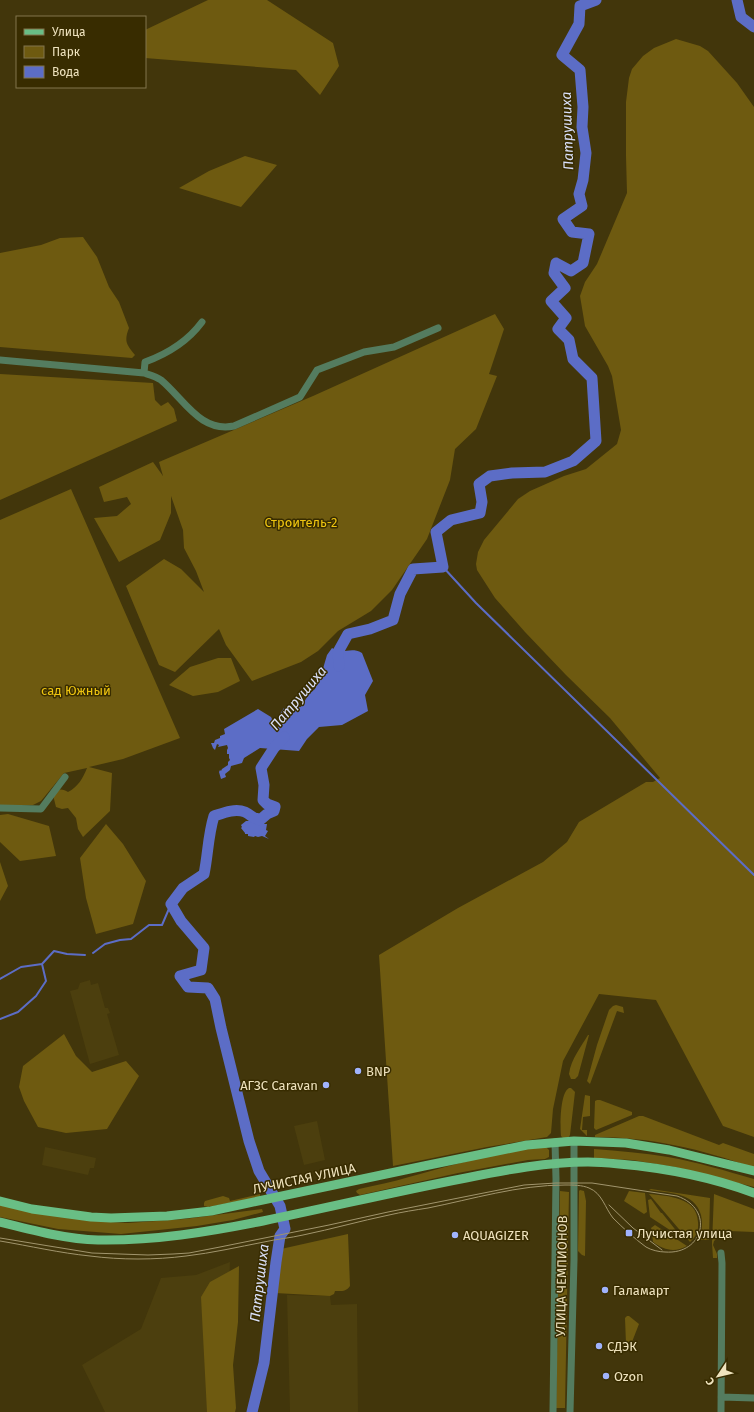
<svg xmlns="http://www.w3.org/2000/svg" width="754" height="1412" font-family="'Fira Sans',sans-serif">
<rect width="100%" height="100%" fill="#42360b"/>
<path fill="#4c3f0e" d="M90,980L91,985L98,983L105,1008H108L110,1013L107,1014L119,1055L90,1064L70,991L78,989L80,983Z
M317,1121L325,1160L304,1165L294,1126Z
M45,1147L96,1158L94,1168H90L88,1175L42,1165Z
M230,1262L223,1412H105L82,1365L141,1329L161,1278L196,1275Z
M287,1295L330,1296L331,1305L357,1304L358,1412H290Z"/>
<path fill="#6e5a10" d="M208,0H267L333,43L339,66L320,95L296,70L145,58V30Z
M676,39L700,46L708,51L737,83L754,107V1137L723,1126L656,1000L599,994L563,1061L553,1109L551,1133L547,1137L487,1147L393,1166L379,955L458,908L543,862L567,842L579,822L646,782H653L660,778L610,718L566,675L525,632L495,598L477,570L476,564L478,552L484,540L518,499L530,491L564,476L586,469L617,444L621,430L612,376L608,366L585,326L580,296L585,282L597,264L627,193L626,156V102L629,78L632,69L643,56L654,48Z
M245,156L277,165L241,207L179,188L209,171Z
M83,237L97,257L109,287L119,302L129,328C124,341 126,344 135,355L132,358L0,347V253L41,245L60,238Z
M495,314L504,329L489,374L497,376L476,429L455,449L450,480L427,539L392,590L371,611L338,631L318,651L301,662L252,681L226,645L219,629L175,672L159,665L126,586L164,559L181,569L204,592L196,571L184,548L183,530L171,496V513L160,540L119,562L94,518L117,516L131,504L127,497L104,502L99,487L153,462L163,476L159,462L313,396Z
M0,374L153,383L155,400L161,406L168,402L174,409L177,421L0,500Z
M71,489L180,738L123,759L89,767L112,773L110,811L83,837L78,829L76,818L68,808L62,809L56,807L53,795C58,789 60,788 68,792C78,787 83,778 87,768L64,773L41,801L33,805H0V520Z
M218,658H231L240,681L218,692L193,696L169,685L190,667Z
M8,814L49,826L56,856L20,861L0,842V815Z
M106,824L123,844L146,881L133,924L96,934L86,898L80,858Z
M0,862L8,886L0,901Z
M616,1005L623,1007L624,1013L617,1011L590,1084L587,1081L588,1078L597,1045L609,1010L613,1006Z
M64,1034L76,1056L92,1072L126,1061L139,1076L107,1129L66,1133L38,1127L24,1101L19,1087L23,1066Z
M589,1035L578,1076L575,1079H571L569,1074C571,1059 581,1047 588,1035Z
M569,1088H571L575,1092L570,1135L568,1138H563L561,1136C560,1125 560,1093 569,1088Z
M585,1095L590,1096V1116L583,1117L582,1130H587V1136L580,1129Z
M597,1100H600L632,1112V1115L596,1130L594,1128L595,1101Z
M639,1116H643L719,1145L723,1143L754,1154V1168C702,1149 650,1137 595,1137V1135Z
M546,1147L549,1150V1157L545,1159L528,1160L458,1173L360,1195L357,1193L356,1191L359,1189C375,1185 393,1182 409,1177C452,1165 502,1150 546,1147Z
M594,1149C619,1151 643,1153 668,1157C697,1162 726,1171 754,1179V1187L675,1167L632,1160L594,1158Z
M651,1189L710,1198L709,1240H698C702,1232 703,1224 701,1215C695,1192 668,1193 649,1190Z
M580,1190L584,1191L586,1201L585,1256L582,1255L578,1251L579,1191Z
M560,1191L569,1192L565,1408H556Z
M629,1191L645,1193L647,1212L644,1214L624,1201Z
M260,1194V1197L208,1207L204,1206V1203L205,1201L223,1196L229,1198L230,1201Z
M649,1194C668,1196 697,1197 698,1222C699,1230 696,1237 690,1242Z
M714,1194L754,1209V1232L729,1231L726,1236H720L714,1241L713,1245L717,1254V1258H713L712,1243Z
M651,1199L661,1213H662L682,1238L650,1217L648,1200Z
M0,1204L110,1222L128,1223L185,1219L262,1209L263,1212L233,1220L197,1226L121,1234L58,1229L0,1217Z
M655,1225L687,1246C674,1253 664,1250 653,1242L652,1234H653L651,1228Z
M348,1234L350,1286C346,1292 341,1291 335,1291L334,1294L330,1296L275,1293L281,1249Z
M239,1266L238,1322L233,1365L236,1408L235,1412H207L201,1297L210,1282Z
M627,1316H629L639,1324L630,1347L626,1344L625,1318Z"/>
<path fill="#5c6dc6" d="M332,648C344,656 349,646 362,653L373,681L365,695L368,711L342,725L319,727L307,739L299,751L260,748L244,758L242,763L231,766L230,770L225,774L226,777L221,779L219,772L220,770L221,771L222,769L228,765V762L230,760L229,758V754H227V750L228,748L227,745L218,747L219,745L217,744L215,750L213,748L211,743H214L215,740L220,738V736L225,734L224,729L258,709L271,717L277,729L280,724V714L284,708L301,707L309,694L315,689L322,672L327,655Z
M252,813H258L265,817L267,814L268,816L264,820V824H267L266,830L268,831L265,836L269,839L262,836L258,837L255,836L254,837L248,836V834H245V833L241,828L242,827L241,825L246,821H251L252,818H255L256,816L251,814Z"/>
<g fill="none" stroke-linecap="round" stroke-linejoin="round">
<path stroke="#5c6dc6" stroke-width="2" d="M443,567L476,603L754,875
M93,953L105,944L120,940L131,939L149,925H162L171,904
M0,979L21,967L42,964
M0,1019L18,1012L36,996L46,981L42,964L54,951L67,954L85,955"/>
<path stroke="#5c6dc6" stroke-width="11" d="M737,0L741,17L754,27
M339,666L338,652L348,634L370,629L393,620L400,594L413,569L443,567L436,532L451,520L480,513L482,502L479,484L490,476L512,473L545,472L573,461L596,441L592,378L573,359L569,340L558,329L566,318L551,301L565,288L554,273L556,263L571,271L583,263L589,234L572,232L563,219L582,206L579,194L583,180L586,153L582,127L583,107L580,70L562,55L579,24L580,6L596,0
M252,1412L264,1363L276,1262L280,1236L285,1229L280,1206L259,1171L249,1141L221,1028L215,999L208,988L188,987L180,976L201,970L204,948L181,921L171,904L183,888L204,874C208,855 208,835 214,816C223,813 235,808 245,812C252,815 251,818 260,820L267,814L274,811L275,807L267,804L263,800L264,785L261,768L274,748L284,737"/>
<path stroke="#547c5f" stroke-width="7" d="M0,360L144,373C150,375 157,377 161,380C184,399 200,433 234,426L300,397L317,370L364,352L394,347L438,328
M144,373L145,362C167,354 188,341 202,322
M0,808L41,809L65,777
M721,1397L754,1398
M553,1412L556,1179L555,1142
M570,1412L574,1260V1141
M721,1412L722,1263L721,1253"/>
<path stroke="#69be85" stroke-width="9" d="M0,1201L32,1209L91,1217L111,1218L167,1216L211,1211L424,1166L527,1145L574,1141L626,1143L669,1150L754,1171
M0,1222C32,1230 65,1239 98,1240C154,1241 208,1232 263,1221C331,1207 398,1191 466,1178C506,1170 547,1162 588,1162C598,1162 609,1163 619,1164C665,1168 711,1177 754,1193"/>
<path stroke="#a1956d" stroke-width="1" d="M609,1205L633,1228L662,1250
M0,1238L92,1253L148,1255L173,1254L189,1253L220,1247L329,1225L388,1212L524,1185L556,1183H592L677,1196C715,1209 704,1255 665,1252C659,1252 651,1250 646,1247C635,1239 623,1228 613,1218C605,1208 602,1193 589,1188C582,1185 573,1185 565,1185C518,1185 473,1199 428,1208C415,1210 402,1212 389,1215C360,1221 332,1229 303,1235C290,1238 277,1239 264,1242C238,1247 212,1253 186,1256C155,1260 121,1260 90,1256C60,1253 30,1246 0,1241"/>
</g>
<g fill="#a0b3fd" stroke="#382c00" stroke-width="1.5">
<circle cx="358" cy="1071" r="4"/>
<circle cx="326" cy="1085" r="4"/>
<rect x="625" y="1229" width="8" height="8" rx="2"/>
<circle cx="455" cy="1235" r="4"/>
<circle cx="605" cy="1290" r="4"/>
<circle cx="599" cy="1346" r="4"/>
<circle cx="606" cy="1376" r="4"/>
</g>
<g text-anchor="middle" stroke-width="3" stroke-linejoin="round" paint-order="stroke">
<g font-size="13" fill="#efc510" stroke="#382c00">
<text x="301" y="527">Строитель-2</text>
<text x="76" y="695">сад Южный</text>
</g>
<g font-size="13" fill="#efe3be" stroke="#382c00" text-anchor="start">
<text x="366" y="1076">BNP</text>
<text x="318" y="1090" text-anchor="end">АГЗС Caravan</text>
<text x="637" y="1238">Лучистая улица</text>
<text x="463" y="1240">AQUAGIZER</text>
<text x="613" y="1295">Галамарт</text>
<text x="607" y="1351">СДЭК</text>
<text x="614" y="1381">Ozon</text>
</g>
<g font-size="13" fill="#efe3be" stroke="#382c00">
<text transform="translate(304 1178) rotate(-12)" y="5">ЛУЧИСТАЯ УЛИЦА</text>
<text transform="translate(561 1276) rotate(-89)" y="5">УЛИЦА ЧЕМПИОНОВ</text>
</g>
<g font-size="14" font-style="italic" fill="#dbe1fa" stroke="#382c00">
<text transform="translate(567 131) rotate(-92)" y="5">Патрушиха</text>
<text transform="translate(298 698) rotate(-50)" y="5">Патрушиха</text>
<text transform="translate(259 1283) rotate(-83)" y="5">Патрушиха</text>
</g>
</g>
<rect x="16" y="16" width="130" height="72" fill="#382c00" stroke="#81754c"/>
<rect x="24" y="29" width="20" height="6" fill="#69be85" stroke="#81754c"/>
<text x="52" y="36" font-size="12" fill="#efe3be">Улица</text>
<rect x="24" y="46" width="20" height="12" fill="#6e5a10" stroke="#81754c"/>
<text x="52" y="56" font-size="12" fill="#efe3be">Парк</text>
<rect x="24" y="66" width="20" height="12" fill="#5c6dc6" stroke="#81754c"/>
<text x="52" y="76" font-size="12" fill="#efe3be">Вода</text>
<g transform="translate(718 1376) rotate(235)" stroke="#382c00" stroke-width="3" paint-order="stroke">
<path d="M0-3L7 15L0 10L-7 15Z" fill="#efe3be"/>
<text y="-6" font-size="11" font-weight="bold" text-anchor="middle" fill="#efe3be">С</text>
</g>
</svg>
